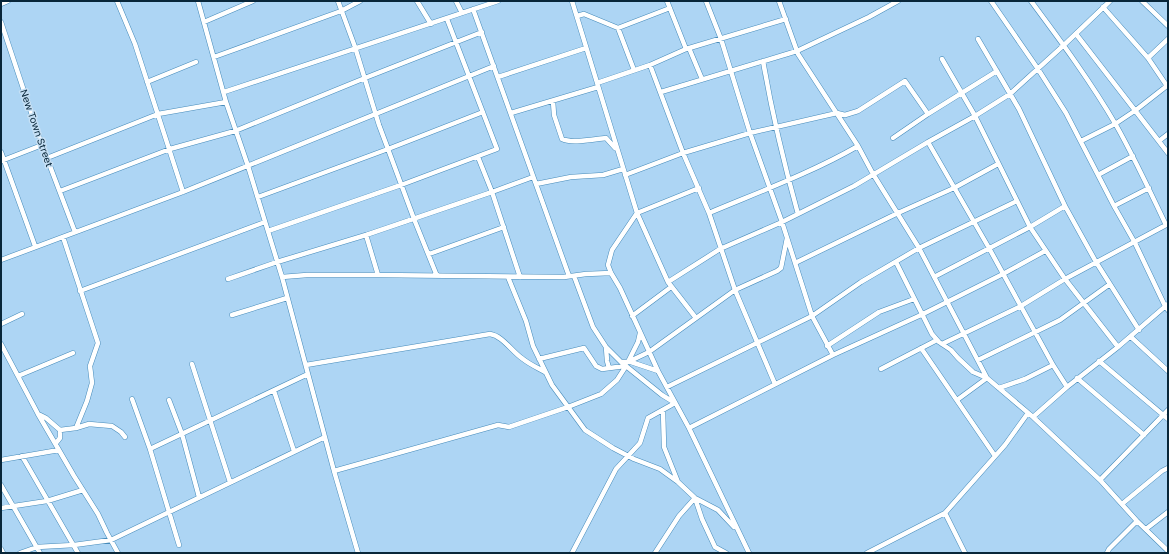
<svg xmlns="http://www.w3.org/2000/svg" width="1169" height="554" font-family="'Golos Text',sans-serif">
<rect width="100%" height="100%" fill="#add5f4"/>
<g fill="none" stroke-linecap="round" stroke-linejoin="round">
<g stroke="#468bba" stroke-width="5.5">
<path id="street" d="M117,1L135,44L183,192
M198,1L226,102L248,166L282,277L334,471L358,553
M338,1L355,47L379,125L388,149L483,112
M417,1L431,24
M456,1L462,13
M572,1L637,213L668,282L696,318
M667,1L686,49
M706,1L721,39L750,133L782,222L812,316L833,355
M779,1L798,54L858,146L873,174L919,248L987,378L1033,417L1100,480L1137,521L1168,551
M991,1L1038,69L1066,113L1114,206L1135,243L1165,306L1168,310
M1142,1L1168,26
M1,4L8,1
M1103,7L1148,58L1167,86
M473,9L569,276
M577,16L584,14L618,28L670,8
M1,22L42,145L75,232
M204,22L253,1
M618,28L634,70
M1076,34L1168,153
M978,39L1019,109L1065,206L1096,262L1139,330
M689,48L702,79
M214,57L341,11L360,1
M1148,58L1168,39
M942,59L975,116L1030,227L1065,279L1118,347
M763,61C772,113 784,164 798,214
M650,65L683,153L709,213L735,290L775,384
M498,77L586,48
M147,82L196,62
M597,83L650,65L686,49L786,19
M224,92L498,1
M661,92L797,51L869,17L898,1
M553,101L554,115L562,139C572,144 594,139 606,138L615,148
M511,113L598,87
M893,138L928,114
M1081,141L1115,124L1136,110L1168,85
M1159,141L1168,134
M928,142L989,248L1053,365L1067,387
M1,152L35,246
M47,158L158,114L226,102
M1,161L42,145
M625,175L683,153L750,133L837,113L845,115L858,111L905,81L928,114L997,71
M1098,175L1133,156
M536,184L571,177L603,175L623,169
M699,188L637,213L612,250L608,265L611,273L620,288L658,371L689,428L749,553
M60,191L170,149L235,131L365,78L482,32
M258,197L388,149L414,219L437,276
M1114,206L1149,188
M709,213C759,192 811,173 858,146
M268,231L401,185L497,149L447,19
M366,235L378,275
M63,237L98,343L90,366L92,383L87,401L76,428
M429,254L504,227
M1,260L183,192L494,66
M896,262L932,334L939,342L951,350L958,358L973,372L987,378L957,400
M795,263L898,213L954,188L998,164
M574,276L593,327L606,347L621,362H631L658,371
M282,277L307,275H378L564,277L586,274L611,273
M508,277L526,321L533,346L552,385L585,430L613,448L634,459L660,469L678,482L695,498L718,510L734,527
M520,277L492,192L533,177
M934,277L1030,227L1065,206
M228,279L277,262L366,235L492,192L478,157
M668,282L720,249L782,222L854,186L928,142L975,116L1010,94L1064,45L1110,1
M80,291L265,222
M232,315L287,298
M632,316L671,287
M1,324L22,314
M1131,337L1168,371
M1,344L38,414L74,476L98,514L107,533L118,553
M942,344L1021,306L1065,279L1166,225C1150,191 1134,157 1116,125C1091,82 1060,40 1031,1
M827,346L879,312L914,299
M606,347L607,361L609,368
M921,348L995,456
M539,359L584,348L596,366L602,369L625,366
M978,360L1060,320L1110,284
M1099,361L1168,419
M628,362L649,352L735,290L777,271L781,268L787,238
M628,362L638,342L640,333
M192,364L230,482
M306,365L490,334C503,336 512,352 523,359C529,364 538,368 545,372
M881,369L937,340
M18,376L73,353
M1077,378L1144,435
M667,387L812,316L861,282L919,248L1017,201
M999,388L1025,379L1053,365
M274,391L294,451
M132,399L150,449L179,545
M169,400L182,434L199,497
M663,410L664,447L678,482
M38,414L46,418L60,430
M1033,417L1067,387L1118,347L1168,304
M689,428L833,355L921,315L1003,274L1045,251
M56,443L60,438V430L76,428L89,424L112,426L121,432L125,437
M150,449L308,374
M22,456L78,553
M1,460L59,450
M334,471L498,425L509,427L568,407L601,394L617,380L626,366
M1100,480L1168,410
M1,485L40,553
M695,498L702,519L715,547L726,553
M1122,504L1162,471L1168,468
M1,508L47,501L83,490
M945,513L965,553
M1146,529L1168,512
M1,549L3,553
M20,553L37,547L74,545L111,540L325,437
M572,553L616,469L640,443L648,418L675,403L662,395L621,362
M655,553L679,516L695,498
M867,553L945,513L1005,445L1028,413
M1107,553L1109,549L1137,521"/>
</g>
<use href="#street" stroke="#fff" stroke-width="4.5"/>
</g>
<g text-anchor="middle" stroke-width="3" stroke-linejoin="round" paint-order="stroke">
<g font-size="10" fill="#082639" stroke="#c6e0f5">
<text transform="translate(37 128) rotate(71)" y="4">New Town Street</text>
</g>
</g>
<rect width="1169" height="554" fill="none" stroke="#082639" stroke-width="4"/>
</svg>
